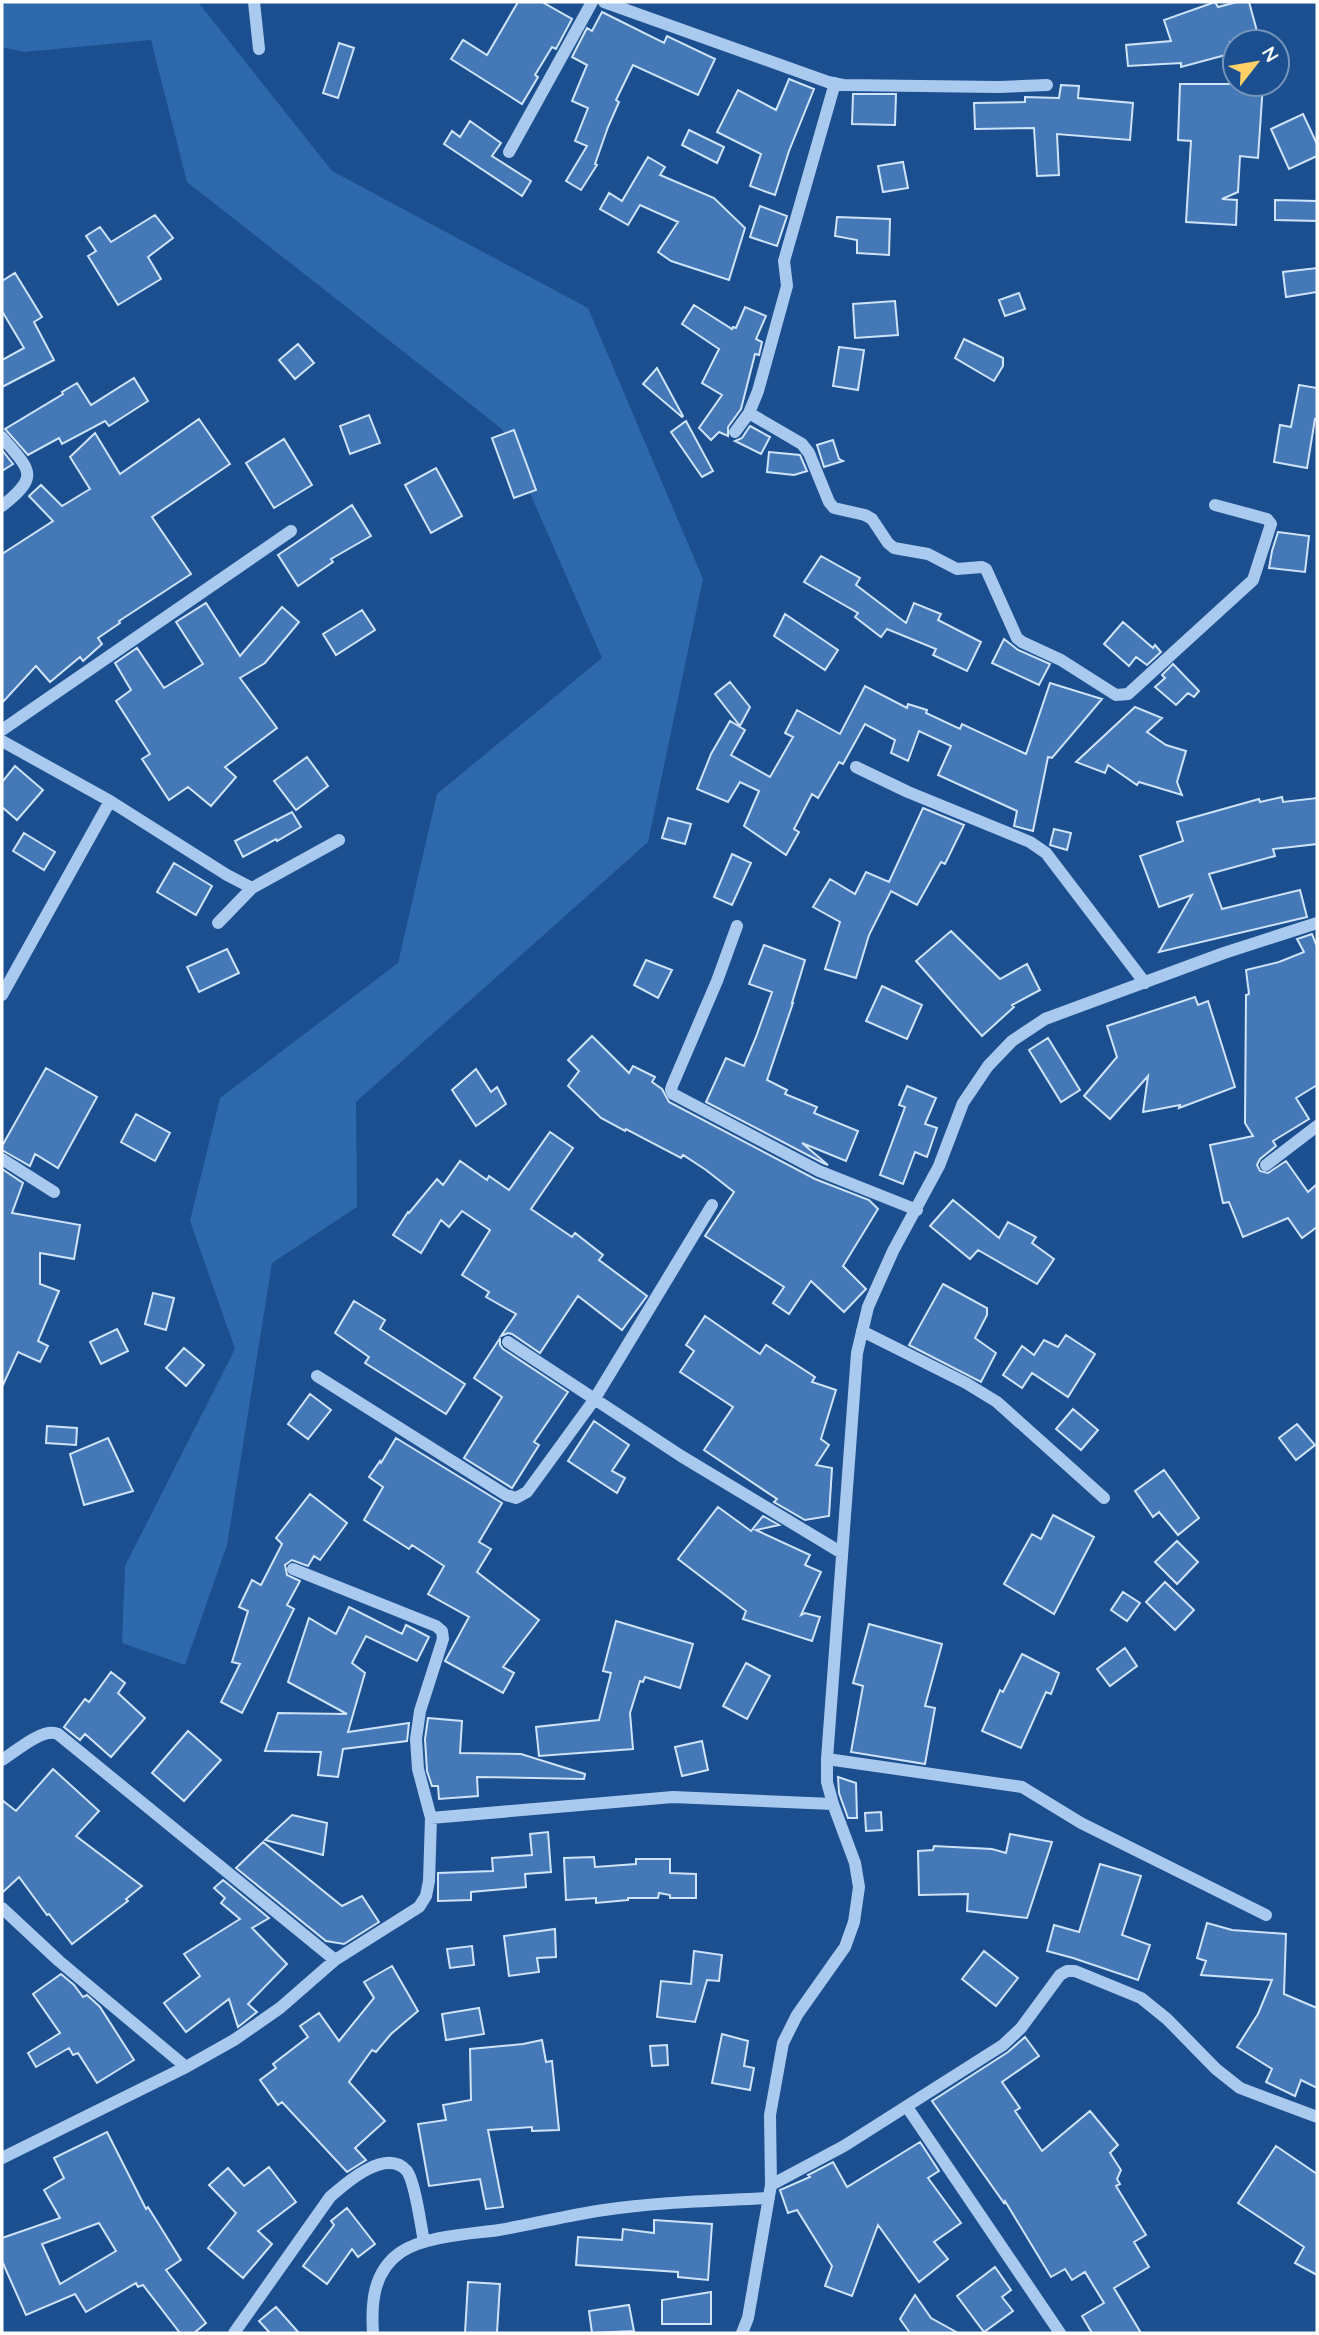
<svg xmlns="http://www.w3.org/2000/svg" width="1319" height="2335" font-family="Quicksand,sans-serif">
<rect width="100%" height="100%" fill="#1b4f8f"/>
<path fill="#2e69ad" d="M2,2H198L332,171L588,308L703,579L648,842L356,1102L357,1207L272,1263L227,1545L185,1665L122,1643L125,1566L235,1349L190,1221L220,1098L398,963L437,794L602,658L502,429L187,182L151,40L24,52L2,47Z"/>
<path fill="#4478b7" stroke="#cfe3fa" stroke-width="2" fill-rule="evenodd" d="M518,2H542L572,19L556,49L552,47L535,75L538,77L522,104L451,59L463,40L487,55Z
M1215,2L1218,7L1237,2H1249L1260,42H1230L1233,53L1181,67V63L1128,66L1126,45L1171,41L1164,20Z
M602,12L664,43L667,36L715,59L698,95L633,65L616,100L619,102L608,127L595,164L597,165L581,190L566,181L587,146L575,141L588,108L572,101L587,65L572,57L587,28L592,31Z
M339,43L354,48L338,98L323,93Z
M789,79L814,89L789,151L775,195L750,186L761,154L717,132L738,90L776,110Z
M1180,84H1263L1258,158L1240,156L1238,192L1222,199L1237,200L1236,225L1186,222L1191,141L1178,140Z
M1061,85L1079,86L1078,98L1133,103L1130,140L1057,134L1059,175L1037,176L1034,128L975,129L974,103L1025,102V97L1059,98Z
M853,94H896L895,125L852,124Z
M1303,114L1317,144V156L1289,169L1271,129Z
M470,121L501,143L492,156L531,181L522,196L444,144L452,131L460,137Z
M689,130L724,147L717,163L682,145Z
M648,157L665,167L660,175L714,198L745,228L729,280L671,261L658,252L678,222L640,205L628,225L600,209L609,193L622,201Z
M903,162L908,188L883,192L878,166Z
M1275,200L1317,201V221L1275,220Z
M760,206L787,216L777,246L750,237Z
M155,215L173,238L148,257L161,279L118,305L88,256L96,251L86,236L100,227L111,242Z
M837,217L890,219L889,255L857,253V240L835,236Z
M1317,268V292L1286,297L1283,272Z
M15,273L42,317L34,322L54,360L2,387V360L24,348L2,311V281Z
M1019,293L1025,309L1005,316L999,300Z
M895,301L898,335L855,338L853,304Z
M694,305L732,329L733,327L736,328L745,307L766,316L756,339L762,342L759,355L755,354L741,409L728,427V436L719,432L711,440L699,428L722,395L702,383L719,349L682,324Z
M964,339L1003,358V366L994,381L955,358Z
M298,344L314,363L295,379L279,360Z
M839,347L864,350L858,390L833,386Z
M657,368L683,416L682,417L643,384Z
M134,378L148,401L109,426L105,421L62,444L59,438L28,455L5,429L63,394L62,392L77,383L91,405Z
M1299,385L1317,388V420L1315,419L1307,468L1274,462L1280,425L1291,427Z
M369,415L380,443L350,454L340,426Z
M199,419L230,464L152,517L191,574L119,621L120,623L98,638L102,644L83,661L80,657L50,682L36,666L2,703V554L53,521L29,496L41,485L62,506L90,489L70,457L95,433L120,474Z
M686,421L713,471L702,477L671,432Z
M750,426L770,437L761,454L735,441L742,438Z
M514,430L536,490L514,498L492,438Z
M284,439L312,485L274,508L246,463Z
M833,440L839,459L843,461L824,467L817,445Z
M2,450L13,464L2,471Z
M769,452L800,455L807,471L794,475L767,472Z
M436,468L462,516L431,533L405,485Z
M352,505L371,536L331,559L333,562L298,586L278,555Z
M1278,532L1309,536L1305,572L1269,568L1272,551Z
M821,556L860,578L856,585L906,623L914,603L941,614L938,620L981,642L967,671L933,655L936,649L887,629L881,637L855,617L858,613L804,582Z
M206,603L240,656L282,607L299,622L265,663L240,678L277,728L225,767L236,777L211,806L188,787L169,800L142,759L150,754L116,701L131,690L115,663L137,648L164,688L203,664L176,622Z
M362,610L375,630L336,655L323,634Z
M785,614L838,650L825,670L774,636Z
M1123,622L1153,648L1155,645L1161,652L1147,665L1136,657L1129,666L1104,644Z
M1004,639L1018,650L1050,664L1039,685L992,663Z
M1173,664L1199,691L1194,697L1188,693L1176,705L1155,687L1165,678L1162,675Z
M730,682L750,707L740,726L715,694Z
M1050,683L1102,699L1052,758L1048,757L1033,831L1014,826L1017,811L938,775L951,746L919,731L908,761L891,753L895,740L865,724L843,764L839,762L818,798L812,794L794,829L799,832L786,855L744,826L759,791L740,782L728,802L697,789L711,754L730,721L745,730L731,755L770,777L793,737L785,733L797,710L840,734L865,686L907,708L908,704L927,710L926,713L960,729L962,724L1026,754Z
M1135,707L1162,718L1147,732L1166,745L1186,751L1177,782L1182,795L1139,782L1137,785L1108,765L1105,773L1076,762Z
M307,757L328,786L296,810L274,781Z
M15,766L43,790L17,820L2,807V782Z
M1282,797L1283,802L1317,798V844L1273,849L1275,856L1209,874L1222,909L1300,890L1307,917L1159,952L1192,895L1159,907L1140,856L1183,841L1177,822L1259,799L1260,802Z
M923,808L964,825L945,864L941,862L917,905L891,891L869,935L856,978L825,969L840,922L813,907L830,879L855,894L866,872L889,882Z
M292,812L301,827L277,841L276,839L243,857L235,841Z
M668,818L691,824L685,844L662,838Z
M1054,829L1071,833L1067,850L1050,845Z
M24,833L55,852L44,870L13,851Z
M732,854L751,863L732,905L714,897Z
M174,863L212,886L196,915L157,892Z
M951,931L1000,979L1027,964L1040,990L1012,1005L1014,1007L982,1036L916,961Z
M1312,934L1317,947V1085L1296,1098L1309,1119L1273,1141L1276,1146L1260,1159L1257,1165L1260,1171L1268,1173L1286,1161L1308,1192L1317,1184V1227L1302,1238L1288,1218L1243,1237L1229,1202L1223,1203L1210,1145L1253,1136L1245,1123L1246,995L1249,994L1246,970L1279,962L1304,952L1297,939Z
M764,945L805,960L792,1003H793L767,1080L787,1090L785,1094L817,1107L814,1113L858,1131L846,1161L802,1143L828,1165L823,1163L706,1102L726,1058L744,1066L756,1037L772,992L749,984Z
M227,949L239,973L199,992L187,967Z
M646,960L672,970L658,998L634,985Z
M882,986L922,1005L907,1039L866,1021Z
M1195,997L1198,1005L1208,1001L1235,1087L1179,1108L1180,1105L1143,1112L1148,1076L1110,1119L1084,1096L1117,1057L1107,1026Z
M592,1036L629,1073L633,1066L655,1077L652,1082L662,1089L669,1102L815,1179L869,1200L878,1209L843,1266L866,1289L844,1312L811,1281L789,1314L773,1303L784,1287L705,1236L734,1192L706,1170L683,1155L681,1158L626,1129L625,1131L601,1118L568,1086L579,1071L568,1060Z
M1048,1038L1080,1090L1061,1102L1029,1050Z
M46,1068L97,1097L58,1168L35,1154L30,1166L2,1150V1146Z
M476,1069L491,1092L497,1087L506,1104L476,1126L452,1090Z
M907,1086L936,1098L925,1124L937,1128L927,1157L915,1152L903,1184L880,1175L905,1107L899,1105Z
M136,1114L170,1133L155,1161L121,1142Z
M550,1132L573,1148L531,1209L572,1237L575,1233L603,1255L599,1260L647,1296L622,1330L578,1296L540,1353L512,1334L508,1333L501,1336L516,1314L486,1297L489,1292L462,1275L490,1230L462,1211L449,1227L441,1220L421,1253L393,1235L408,1212L409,1213L437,1179L443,1185L460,1161L487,1180L489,1176L509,1190Z
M2,1169L23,1183L12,1213L80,1225L74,1259L40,1253V1284L59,1291L38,1341L48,1346L40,1362L18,1352L2,1387Z
M953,1200L999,1238L1008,1222L1036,1237L1032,1243L1054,1259L1037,1284L978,1250L970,1259L930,1226Z
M943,1284L987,1308V1315L975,1338L996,1353L981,1382L909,1345Z
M153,1293L174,1298L166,1330L145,1324Z
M354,1301L385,1320L380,1329L465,1384L446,1414L365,1363L369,1357L335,1333Z
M705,1316L760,1354L766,1345L815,1377L812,1382L836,1390L821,1439L829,1445L816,1465L832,1468L829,1516L805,1520L774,1502L777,1499L704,1450L733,1407L680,1372L694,1351L686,1345Z
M117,1329L128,1351L101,1364L90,1342Z
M1066,1335L1095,1354L1068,1397L1032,1373L1022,1388L1003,1375L1022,1346L1034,1355L1044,1340L1058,1347Z
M500,1338V1345L503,1349L568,1392L534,1442L539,1445L512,1488L464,1458L502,1397L474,1378Z
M184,1348L204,1365L186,1386L166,1368Z
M310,1394L331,1410L308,1439L288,1424Z
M1073,1409L1098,1430L1081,1450L1056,1429Z
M594,1421L629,1445L612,1471L625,1478L617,1493L568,1461Z
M1297,1424L1315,1445L1296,1460L1279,1438Z
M47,1426L77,1428L76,1445L46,1443Z
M108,1438L133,1491L84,1505L70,1454Z
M396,1438L502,1503L479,1542L491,1549L477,1572L539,1620L503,1667L514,1673L503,1693L445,1661L469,1617L428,1594L444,1566L412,1545L409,1549L364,1520L383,1487L369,1477L380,1461L381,1463Z
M1164,1470L1199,1518L1178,1535L1159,1512L1153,1517L1135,1491Z
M310,1494L347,1523L320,1560L314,1556L308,1566L292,1560L285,1565L287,1575L300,1581L287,1605L294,1609L242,1713L221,1702L240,1664L232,1662L248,1611L239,1607L252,1580L261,1585L282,1544L276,1538Z
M718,1507L751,1531L763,1516L779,1525L756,1530L810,1555L805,1565L821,1572L801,1615L805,1613L820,1617L812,1641L743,1619L746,1611L678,1559Z
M1053,1515L1094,1537L1054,1614L1004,1584L1032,1534L1041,1539Z
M1177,1541L1198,1562L1177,1584L1155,1562Z
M1165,1582L1194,1610L1175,1630L1146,1602Z
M1123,1592L1140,1603L1127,1621L1111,1610Z
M349,1607L402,1634L406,1625L429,1637L417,1661L366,1636L352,1663L365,1673L348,1732L409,1723L407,1741L343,1749L338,1777L318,1775L321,1752L265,1751L278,1713L347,1714L288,1682L309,1618L336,1634Z
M616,1621L693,1644L680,1688L645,1677L643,1682L640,1681L630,1713L633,1749L539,1756L536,1727L599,1720L611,1673L603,1671Z
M869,1624L942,1644L925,1706L935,1708L925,1764L851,1752L863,1686L853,1683Z
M1125,1648L1137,1666L1110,1686L1097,1669Z
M1022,1654L1059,1673L1051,1694L1046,1692L1021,1748L982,1731L1000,1690L1003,1692Z
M746,1663L770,1676L747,1719L723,1706Z
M111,1672L125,1683L118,1693L145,1718L111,1757L85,1734L80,1740L64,1727L85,1699L89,1702Z
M428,1718L462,1721L460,1753L521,1754L585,1774L584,1779L477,1777L478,1796L439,1799L438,1786H432L427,1771L425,1739Z
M188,1731L221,1760L184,1801L152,1773Z
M702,1741L708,1770L682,1776L675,1747Z
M53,1769L99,1811L76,1836L142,1886L126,1899L128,1901L72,1944L49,1914L47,1915L19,1877L2,1893V1800L16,1811Z
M838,1777L856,1783L857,1818H848L839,1793Z
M881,1812L882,1830L866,1831L865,1813Z
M292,1815L327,1823L323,1855L265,1840Z
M548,1832L551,1872L525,1874L526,1887L471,1892V1900L438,1901V1873L493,1871L492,1858L532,1855L530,1834Z
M1010,1834L1052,1842L1027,1918L967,1911L968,1894L919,1895L918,1851L933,1850L934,1846L992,1849L1006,1853Z
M263,1842L342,1906L362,1896L379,1922L344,1944L326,1941L236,1868Z
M594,1857L595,1867L636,1864V1859H670V1873L696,1874V1898H670V1895L659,1893L658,1898H628V1900L596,1903V1898L566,1900L564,1858Z
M1100,1864L1141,1876L1122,1935L1150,1945L1138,1980L1073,1958L1047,1951L1054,1925L1079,1932Z
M223,1880L269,1918L252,1928L287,1964L248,2004L257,2012L238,2027L229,1999L186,2032L164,2003L200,1976L184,1954L240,1919L221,1903L225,1898L214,1888Z
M1207,1923L1232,1930L1286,1934L1284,1994L1317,2008V2088L1301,2080L1295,2096L1266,2082L1272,2069L1237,2047L1258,2014L1272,1980L1201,1975L1206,1961L1197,1958Z
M555,1929L556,1957L537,1958L539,1972L509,1976L504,1936Z
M472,1946L474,1965L450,1968L447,1949Z
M694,1951L722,1955L719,1981L707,1980L695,2022L657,2017L661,1981L691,1984Z
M984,1951L1018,1978L996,2006L962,1979Z
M392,1966L418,2011L391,2034L376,2052L372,2050L349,2082L385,2121L355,2148L366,2160L347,2172L282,2102L278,2105L260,2080L276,2068L273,2064L308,2037L300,2026L319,2013L339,2041L374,1998L364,1982Z
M61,1974L74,1985L83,1997L87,1995L100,2007L134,2060L97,2083L78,2053L73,2055L69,2048L36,2067L28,2053L60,2033L33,1994Z
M479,2008L484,2034L446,2040L442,2014Z
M722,2034L748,2041L744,2066L754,2068L750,2090L712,2083Z
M1025,2037L1039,2056L1002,2082L1020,2108L1015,2111L1042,2151L1090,2111L1118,2145L1110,2153L1121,2170L1117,2179L1120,2184L1116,2186L1146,2235L1134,2242L1149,2267L1114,2288L1141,2333H1092L1082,2316L1104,2303L1085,2272L1072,2280L1065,2269L1051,2277L1005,2201L1004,2203L932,2101L1008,2052Z
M542,2040L546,2062L552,2061L559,2130L532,2131V2127L488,2130L503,2207L486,2209L480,2179L429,2186L418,2124L446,2120L443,2105L471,2100L470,2049L523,2044Z
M667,2045L668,2065L652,2066L650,2046Z
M107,2132L146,2209L148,2207L181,2260L166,2270L206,2323L194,2333H180L143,2285L138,2287L136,2283L86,2312L75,2294L26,2315L2,2261V2238L60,2218L44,2190L64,2178L54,2158ZM99,2223L116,2251L60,2284L42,2244Z
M920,2142L939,2171L928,2178L961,2223L934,2242L948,2259L919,2282L878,2225L852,2296L825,2286L832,2266L797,2210L788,2213L780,2190L810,2177L808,2175L833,2162L847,2187Z
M1276,2146L1317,2174V2275L1295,2263L1304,2247L1238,2203Z
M269,2167L296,2202L258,2231L272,2244L243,2278L208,2248L236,2213L209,2185L228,2168L244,2186Z
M347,2208L375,2244L358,2257L352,2249L327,2284L303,2266L334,2225L331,2221Z
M654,2220L712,2224L708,2280L678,2277V2272L576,2265L578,2237L622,2240L623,2229L654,2233Z
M995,2267L1011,2290L1002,2297L1013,2311L984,2332L957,2296Z
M468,2282L500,2284L497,2333H465Z
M711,2292V2324H662V2300Z
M915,2295L931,2318L958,2333H910L900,2319Z
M629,2305L634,2331L592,2333L589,2311Z
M276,2307L299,2333H270L259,2321Z"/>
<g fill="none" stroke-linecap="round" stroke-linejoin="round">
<path stroke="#a9c9ee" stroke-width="12" d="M254,2L259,49
M604,2L828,82L843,85L999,87L1047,85
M509,152L592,2
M749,413L802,444L809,453L829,502L834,508L865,515L872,519L888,543L894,548L928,554L957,569L982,567L986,569L1017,638L1022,642L1061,660L1116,695L1128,694L1253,580L1271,524L1267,519L1215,505
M735,432L749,413L758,391L787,286L784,261L835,83
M2,437C30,471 41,475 2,506
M2,730L291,531
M2,741L110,801L227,875L252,888
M856,767L908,792L1030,842L1046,853L1145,983
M218,923L252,888L339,840
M737,926L717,981L672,1086L671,1090L673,1094L819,1171L917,1210
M2,995L110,801
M2,1159L54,1192
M1266,1165L1317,1126
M862,1331L966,1383L997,1402L1104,1498
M508,1342L681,1456L842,1553
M317,1376L506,1495L516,1498L527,1492L594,1400L712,1205
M827,1759L1022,1787L1081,1823L1266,1915
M2,1760C15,1752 43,1727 58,1734L335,1960
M431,1818L673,1797L833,1804
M2,1908L59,1961L186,2067
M907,2107L1060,2333
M2,2158L186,2067L234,2040L280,2008L335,1960L419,1907L426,1896L429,1881L431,1818L418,1769L416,1739L420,1711L443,1639L442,1631L436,1626L293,1569
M771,2185L844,2146L1003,2045L1021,2028L1060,1975L1067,1971H1075L1141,1998L1167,2019L1216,2069L1240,2088L1317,2117
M234,2333L330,2197C346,2183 386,2147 407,2171C415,2182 421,2226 424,2242
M373,2333C371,2303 373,2271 401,2252C425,2236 470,2234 499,2230C534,2224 569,2215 604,2210C658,2202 714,2201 769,2198
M742,2333L748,2318L771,2185L770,2115L783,2043L797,2015L845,1947L854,1922L859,1887L855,1863L833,1804L827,1782V1759L857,1353L868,1307L893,1251L939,1166L963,1103L988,1066L1012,1041L1045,1019L1224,953L1317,923"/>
</g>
<rect width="1319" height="2335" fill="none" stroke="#ffffff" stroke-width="7"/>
<g transform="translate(1256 63) rotate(59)"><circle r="33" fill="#1b4f8f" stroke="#7695bc" stroke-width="2"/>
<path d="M0-5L12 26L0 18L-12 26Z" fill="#ffd166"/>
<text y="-10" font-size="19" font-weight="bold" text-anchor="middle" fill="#ffffff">N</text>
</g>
</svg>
